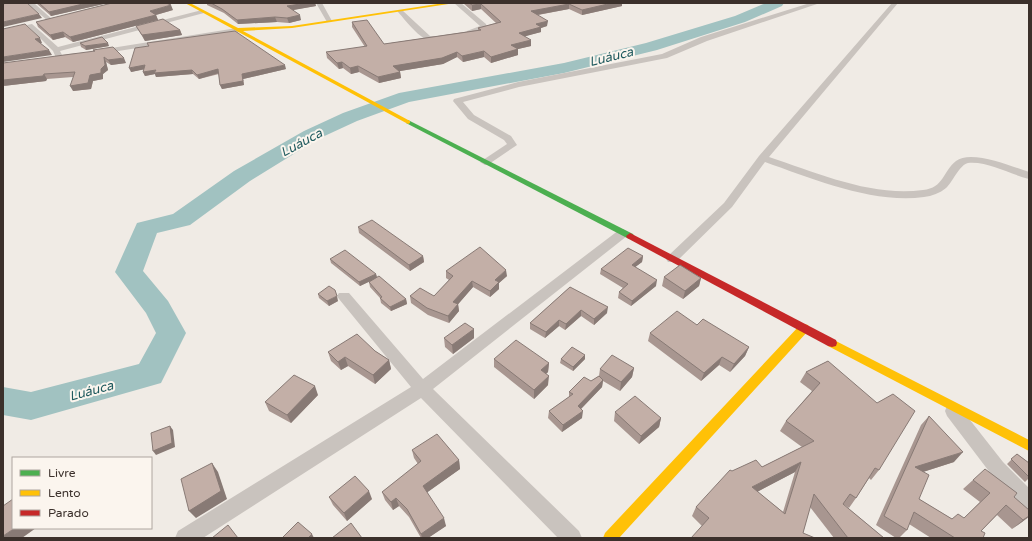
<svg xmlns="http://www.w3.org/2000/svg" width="1032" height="541" font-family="'Varela Round',sans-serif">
<rect width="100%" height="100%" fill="#f0ebe5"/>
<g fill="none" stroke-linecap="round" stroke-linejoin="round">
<path fill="#a1c2c1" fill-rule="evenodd" d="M766,3H784L782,6L745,22L657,50L564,73L409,102L357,121L318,139L250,181L190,225L157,233L143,271L168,301L186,333L161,383L31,420L3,415V387L31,392L139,364L156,333L146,313L115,272L137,223L173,214L234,171L304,131L343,113L399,93L564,63L646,43L735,16Z"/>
<path fill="#c9c3be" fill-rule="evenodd" d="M27,3H34L53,20L48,21Z
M316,3H322L332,21L331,22H327Z
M454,3H461L486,24L487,30L467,35V31L480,26Z
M810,3H820L707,41L667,58L519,87L463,102L474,115L511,136L517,145L489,164L485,165L480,162L507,144L504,140L468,119L453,101L454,99L518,82L662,54L701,37Z
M892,3H898L769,157C818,173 871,197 923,190C944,188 943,171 956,161C971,149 1013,167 1029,172V179C1009,174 988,161 968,163C960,164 952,183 946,188C940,193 932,196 924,197C873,204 813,179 765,162L732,207L676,262H668L666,259L668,256L724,203L759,156Z
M202,10L205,12L204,13L60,51L62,55L76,53L80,55L60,60H57L53,51L27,25L32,24L58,47Z
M398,10H402L430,36L443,37L447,39C429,53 409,24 398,12Z
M237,28L241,30L240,32L99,54L95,52L99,50Z
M623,229L629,233L627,236L433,389L579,531L582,538H558L421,398L203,538H175L178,531L411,387L339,299L337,296L339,293H349L423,379L619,230Z
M953,404L959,406L1003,462L1029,488V510L1022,507L991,474L947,416L945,411L947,406Z"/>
<path fill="#4caf50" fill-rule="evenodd" d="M408,120L633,234L634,236L630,239L627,238L406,123V121Z"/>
<path fill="#ffc107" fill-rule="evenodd" d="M185,3H190L238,28L292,26L444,3H455L292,28L243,31L410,121V123L408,124Z
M804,324L808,325L809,328L808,331L619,538H603L605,533L800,325Z
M832,339L1029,440V451L828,346L827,343L828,340Z"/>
<path fill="#c62828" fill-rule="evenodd" d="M630,233L836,340L837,343L836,346L832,347L828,346L627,238L626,236Z"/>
</g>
<path fill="#a89690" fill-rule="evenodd" d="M36,3H108L51,16Z
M207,3H315L316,6L292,10L301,20L289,23L277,22L238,24L224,13L207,5Z
M463,3H622V6L582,15L569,9L538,15L547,26L541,28V32L525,36L531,46L518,49V55L491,63L484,57L463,62L457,57L443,64L400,71L401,78L379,83L359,72L351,74L343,68L339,69L327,58L326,52L365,47L352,27V22L384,44L478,30V28L496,23L481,9L472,11Z
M173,10L156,15L158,20L73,42L65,37L53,40L38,27L36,22Z
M136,26L180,30L182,35L145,41Z
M80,43L109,46L86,50L81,47Z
M147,43L286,69L243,79L244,85L222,89L220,85L219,74L199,79L193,74L156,77L155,74L145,76L143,72L144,69L131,72L148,46Z
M93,50L126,63L111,65L106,62L108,70L103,74V79L93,81L91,89L73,91V77L47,79L46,81L3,86L93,52Z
M358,227L423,256L424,262L410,271L359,233Z
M643,256L642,262L635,267L656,286L631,306L618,298L619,292L623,288L600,274L601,269Z
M330,259L376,274L377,277L406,299L407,304L391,311L381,303L380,298L370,287L369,282L370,281L360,286L331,263Z
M446,271L507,276L499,283V289L490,297L473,287L458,304L459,311L449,323L428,315L411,303L410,296H434L449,280L446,278Z
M664,277L701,278L699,286L683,299L662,286Z
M570,287L607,313L594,325L581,316L565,330L559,326L545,338L530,329V323Z
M318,294L338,301L329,306L319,298Z
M697,325L749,347L745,356L730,372L719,365L701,381L648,341L650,333Z
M474,329V338L453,354L445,347L444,338Z
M375,351L389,360L391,369L375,384L348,366L341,370L331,361L328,352Z
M585,355V359L573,371L560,363L561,359Z
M494,359L549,363L548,372L546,374L548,385L534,399L494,367Z
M828,361L879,470L871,480L869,478L856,498L849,508L843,504L884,538H834L810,507L803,533L702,526L692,516L696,507L732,471L762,467L802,447L780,431L786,421L812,391L800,382L806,372ZM795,472L783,512L757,492Z
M634,368L632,377L620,391L603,381L602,387L581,409L582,418L562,432L548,418L549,411L569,397V392L591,381L599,376L600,369Z
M318,395L291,423L269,411L265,402Z
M615,412L661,418L659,427L639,444L614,421Z
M929,416L954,462L923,472L919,499L952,519L964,518L980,502L963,489L973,480L1014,497L1029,517L1012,529L997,515L981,531L983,538H931L909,524L907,530L899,538H896L876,525L921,425Z
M412,450L459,460L460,469L427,492L446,526L428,538H421L409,517L399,506L393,510L385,500L382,492L418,464L414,458Z
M1017,454L1029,463V478L1025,482L1007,464Z
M329,497L372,499L347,521L333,505Z"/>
<path fill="#887a75" d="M87,3H108L51,16L49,12Z
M307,3H315L316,6L288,11L287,6Z
M612,3H622V6L582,15V10Z
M481,4V9L472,11V5Z
M569,4V9L531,16V11Z
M171,5L173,10L152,16L150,11Z
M39,14L42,18L3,27V22Z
M156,15L158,20L73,42L70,37Z
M300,15L301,20L289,23L287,18Z
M275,17L277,22L238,24L237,20Z
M548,21L547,26L541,28V32L519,38V33L536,24Z
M180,30L182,35L145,41L142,35Z
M63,32L65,37L53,40L50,35Z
M40,38L42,43L38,44L35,39Z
M531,40V46L518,49V55L491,63V57L511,45Z
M108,43L109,46L86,50L85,46Z
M49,50L52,55L3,62V57Z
M484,51V57L463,62L462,56Z
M457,52V57L443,64L394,72L393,66Z
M104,57L106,62L108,70L103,74V79L93,81L91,89L73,91L70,86L90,75Z
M124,58L126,63L111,65L108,60Z
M342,62L343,68L339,69L337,63Z
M145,65L146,69L131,72L129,68Z
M285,65L286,69L243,79L244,85L222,89L220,85L242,74Z
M358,66L359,72L351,74L350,68Z
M218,69L219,73L199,79L197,75Z
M156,70H192L193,74L156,77L155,74L145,76L143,72Z
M400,72L401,78L379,83L378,77Z
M44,74L47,79L46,81L3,86V80Z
M423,256L424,262L410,271L409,265Z
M643,256L642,262L630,271L632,265Z
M506,270L507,276L499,283V289L490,297V291L495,280Z
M376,274L377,278L360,286L359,282Z
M701,278L699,286L683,299L685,291Z
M657,280L656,286L631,306L632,301Z
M472,281L473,287L454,309L453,302Z
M337,296L338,301L329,306L327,301Z
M406,299L407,304L391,311L390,307Z
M458,304L459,311L449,323L448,316Z
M608,307L607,313L594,325V319Z
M581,310V316L565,330L566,324Z
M559,320V326L545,338L546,332Z
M474,329V338L453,354L452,345Z
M749,347L745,356L730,372L734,364Z
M585,355V359L573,371V367Z
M345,357L348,366L341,370L338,362Z
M722,357L719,365L701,381L704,373Z
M389,360L391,369L375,384L373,375Z
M549,363L548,372L540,379L541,370Z
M634,368L632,377L620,391L621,382Z
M549,376L548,385L534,399V390Z
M603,380L602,387L577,413L578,406Z
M315,386L318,395L291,423L287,415Z
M583,411L582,418L562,432L563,425Z
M661,418L659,427L639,444L641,436Z
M170,426L173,430L175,447L156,455L153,451Z
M963,452L954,462L907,477L915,467Z
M459,460L460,469L425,494L423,486Z
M801,462L795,472L747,497L752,487Z
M212,463L218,472L227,499L196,518L189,511Z
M369,491L372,499L347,521L344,513Z
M396,498L399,506L393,510L391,502Z
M1029,516L1022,522L1012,529L1023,520Z
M444,518L446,526L428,538H422L421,534Z
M15,528H36L22,538H3V536Z
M312,534L314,538H308Z"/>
<path fill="#c3afa7" stroke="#887a75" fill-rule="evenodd" d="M7,3H27L39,14L3,22V4Z
M39,3H87L49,12Z
M112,3H166L171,5L150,11L156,15L70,37L63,32L50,35L36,22Z
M211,3H307L287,6L300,15L287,18L275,17L237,20L222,9Z
M469,3H612L582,10L569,4L531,11L548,21L536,24L541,27L519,33L531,40L511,45L518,49L491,57L484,51L462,56L457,52L442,58L393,66L400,72L378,77L358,66L350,68L342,62L337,63L326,52L367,46L352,22L367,20L384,44L481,30L478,28L501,22L481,4L472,5Z
M163,19L180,30L142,35L136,26Z
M25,24L40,38L35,39L49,50L3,57V29Z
M235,31L285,65L242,74L243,81L220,85L218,69L197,75L192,70L154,73L156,70L143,72L145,65L129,68L135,48L149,46L147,43Z
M102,37L108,43L85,46L80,43Z
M113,47L124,58L108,60L104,57L105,65L101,69V73L90,75L88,83L70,86L75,72L44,74L43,76L3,80V68H4H3V63L95,51L93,50Z
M372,220L423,256L409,265L358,227Z
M480,247L506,270L495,280L499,282L490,291L472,281L453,302L458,304L448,316L427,308L410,296L420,288L434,296L453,276L446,271Z
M628,248L643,256L632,265L657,280L632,301L619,292L628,284L601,269Z
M345,250L376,274L359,282L330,259Z
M680,265L701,278L685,291L664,277Z
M379,276L406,299L390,307L380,298L382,297L369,282Z
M329,286L335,290L337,296L327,301L318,294Z
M570,287L608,307L594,319L581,310L566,324L559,320L546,332L530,323Z
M677,311L697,325L703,319L749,347L734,364L722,357L704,373L650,333Z
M465,323L474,329L452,345L444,338Z
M357,334L375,351L389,360L373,375L345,357L338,362L328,352Z
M516,340L549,363L541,370L549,376L534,390L494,359Z
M572,347L585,355L573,367L561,359Z
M612,355L634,368L621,382L600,369Z
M828,361L877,403L893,394L915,411L879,470L875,468L856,498L850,494L843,504L884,538H848L814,494L803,533L815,538H691L709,518L696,507L730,470L732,471L756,460L762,467L814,441L786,421L820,383L806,372ZM801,462L785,514L752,487Z
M294,375L315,386L287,415L265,402Z
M599,376L603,380L578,406L583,411L563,425L549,411L573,394L569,392L584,377L591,381Z
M635,396L661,418L641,436L615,412Z
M929,416L963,452L915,467L929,475L919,499L952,519L958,514L964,518L990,493L973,480L985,469L1017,493L1014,497L1029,510V516L1023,520L1006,505L981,531L985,533L983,538H955L914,512L907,530L884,516Z
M170,426L172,443L153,451L151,433Z
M437,434L459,460L423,486L444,518L421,534L407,509L396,498L391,502L382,492L421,461L412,450Z
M1017,454L1029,463V477L1011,459Z
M212,463L221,491L189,511L181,479Z
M355,476L369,491L344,513L329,497Z
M13,499V528H15L3,536V506Z
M298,522L312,534L308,538H282Z
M351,523L362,538H332Z
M228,525L238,538H212Z"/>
<g text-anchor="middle" stroke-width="4" stroke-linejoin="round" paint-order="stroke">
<g font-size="13" font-style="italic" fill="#1f5a5e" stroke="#fbf5ee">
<text transform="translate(611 56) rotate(-14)" y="5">Luáuca</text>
<text transform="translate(301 142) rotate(-28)" y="5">Luáuca</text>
<text transform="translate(91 390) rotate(-15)" y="5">Luáuca</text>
</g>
</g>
<rect width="1032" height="541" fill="none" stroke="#3b302b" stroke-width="8"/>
<rect x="12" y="457" width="140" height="72" fill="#fbf5ee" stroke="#aea6a0"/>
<rect x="20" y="470" width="20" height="6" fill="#4caf50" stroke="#aea6a0"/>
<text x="48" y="477" font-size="12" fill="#3b302b">Livre</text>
<rect x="20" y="490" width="20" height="6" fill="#ffc107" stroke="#aea6a0"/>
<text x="48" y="497" font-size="12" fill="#3b302b">Lento</text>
<rect x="20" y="510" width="20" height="6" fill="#c62828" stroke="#aea6a0"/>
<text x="48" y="517" font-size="12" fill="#3b302b">Parado</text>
</svg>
